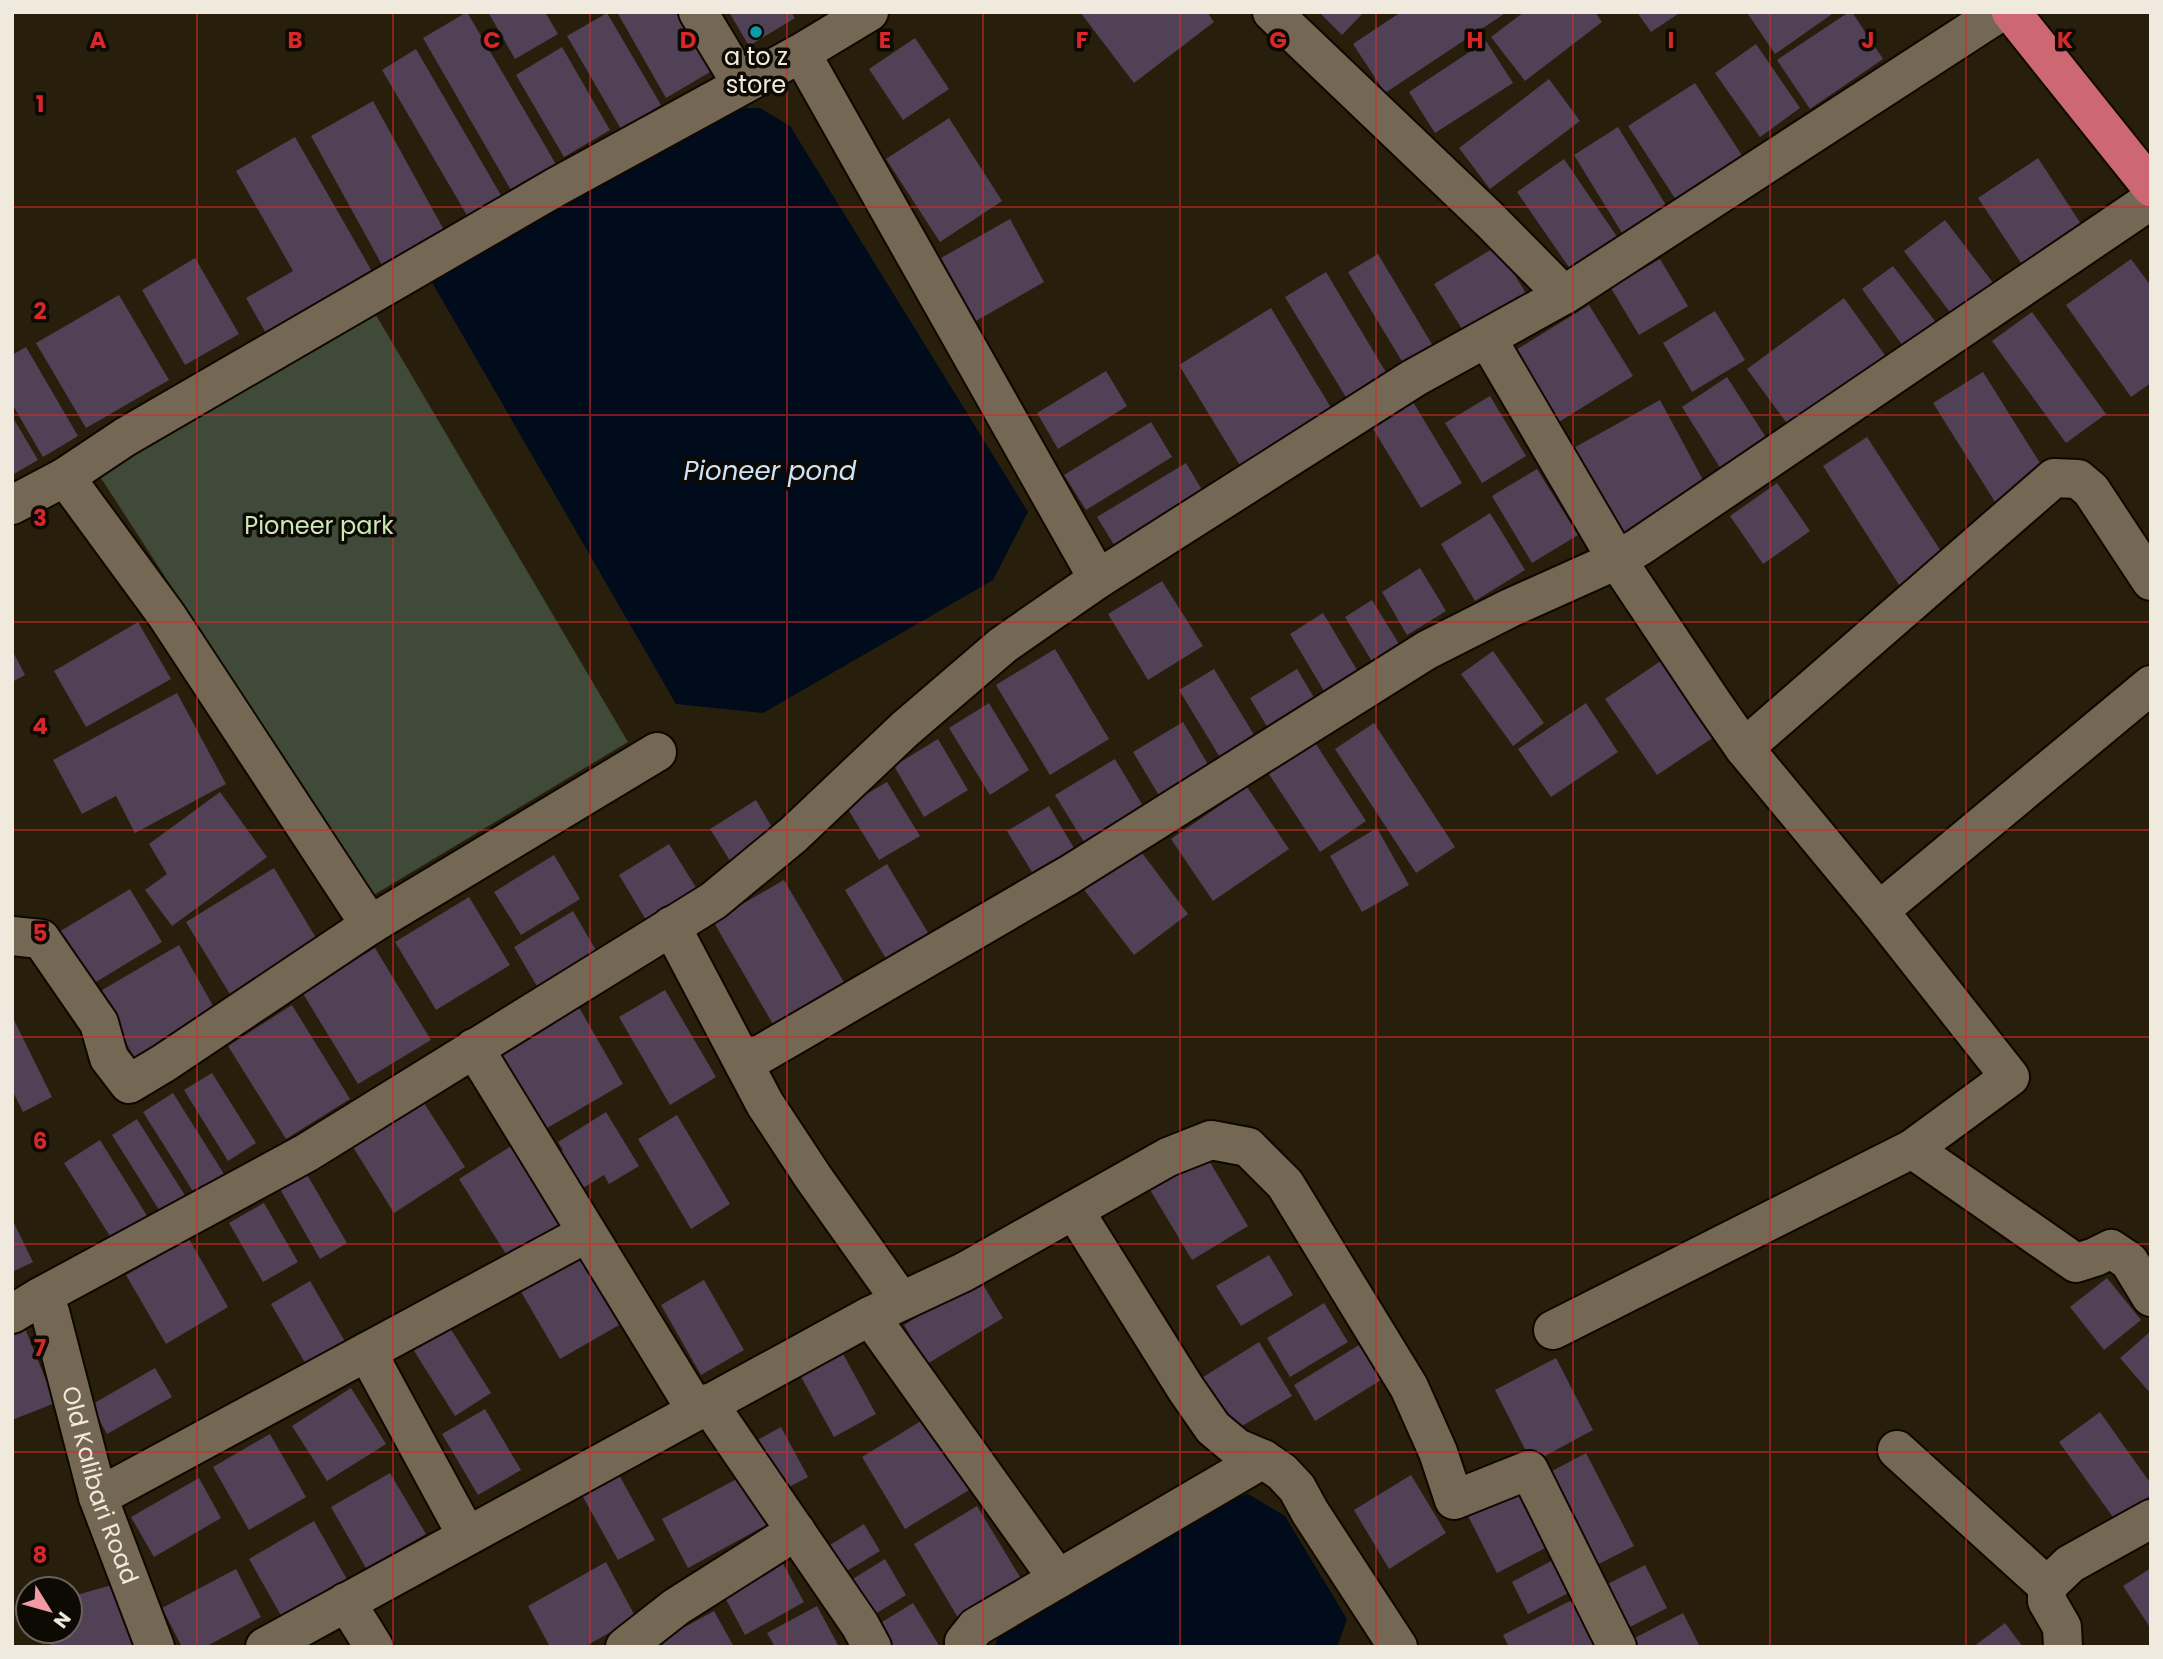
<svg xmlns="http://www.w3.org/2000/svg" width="2163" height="1659" font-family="Poppins,sans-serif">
<rect width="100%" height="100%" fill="#271e0b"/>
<path fill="#404a39" d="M373,310L628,742L372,896L99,475Z"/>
<path fill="#000b1b" d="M728,108H760L790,126L1028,512L993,580L763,713L676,704L429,277Z
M1248,1494L1285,1516L1347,1619L1337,1647H995L1001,1624L1166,1520Z"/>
<path fill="#514157" d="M467,12L557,166L512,192L423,38Z
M488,12H545L558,34L515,59Z
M617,12H676L710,72L666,98Z
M729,12H791L795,18L749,46Z
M1080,12H1207L1214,22L1134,83Z
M1319,12H1364L1342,35Z
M1401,12H1507L1385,93L1353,44Z
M1524,12H1595L1602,22L1525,81L1491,37Z
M1637,12H1681L1651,32Z
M1751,12H1835L1775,54L1748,14Z
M1849,12H1852L1883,59L1810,109L1777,60Z
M607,13L661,105L621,129L567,36Z
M915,38L949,89L903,120L869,69Z
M1486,41L1513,83L1435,133L1409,92Z
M1756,44L1800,108L1760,137L1715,73Z
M562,47L610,130L564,157L516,75Z
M416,49L502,197L468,217L382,70Z
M1549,79L1580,121L1490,189L1459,148Z
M1695,83L1743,157L1676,200L1628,126Z
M373,101L444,230L382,265L311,136Z
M949,118L1002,201L940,242L886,159Z
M1618,127L1669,210L1625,238L1574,155Z
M295,137L373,273L267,335L246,298L293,271L236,171Z
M2038,158L2083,227L2023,266L1978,198Z
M1564,159L1620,241L1573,273L1517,192Z
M1010,219L1044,282L976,321L941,258Z
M1945,220L1994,284L1952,315L1904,251Z
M1497,246L1527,295L1465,334L1434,284Z
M1378,254L1436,351L1406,368L1348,272Z
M195,258L239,334L185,365L142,290Z
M1660,259L1688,306L1639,335L1611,288Z
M2131,259L2151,286V383L2131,397L2066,305Z
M1893,266L1938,325L1905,349L1862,289Z
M1326,272L1387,374L1347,399L1285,297Z
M119,295L169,380L86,428L36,343Z
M1844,298L1887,358L1791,429L1747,369Z
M1589,305L1633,376L1549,428L1506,356Z
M1271,308L1333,411L1241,467L1179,365Z
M1715,311L1745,360L1692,392L1663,343Z
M2032,312L2106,414L2066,443L1992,341Z
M26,347L78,436L43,457L12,404V355Z
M1106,371L1127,406L1058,449L1037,413Z
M1983,372L2045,471L1995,502L1933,403Z
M1727,377L1767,439L1721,469L1682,407Z
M1490,396L1526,456L1482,483L1445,423Z
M1660,400L1709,491L1610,545L1561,455Z
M1413,402L1462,483L1421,508L1372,427Z
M12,416L38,460L12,475Z
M1151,422L1172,457L1086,510L1064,475Z
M1867,437L1946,559L1901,588L1823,466Z
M1186,463L1210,503L1122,558L1097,517Z
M1537,469L1578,535L1532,563L1492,496Z
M1777,483L1810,531L1763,564L1730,516Z
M1490,513L1525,570L1475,601L1441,544Z
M1420,568L1446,611L1407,635L1382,592Z
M1162,581L1203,646L1148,680L1108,614Z
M1372,600L1404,652L1376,668L1345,617Z
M1323,613L1360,675L1327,696L1290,634Z
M138,622L171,679L86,727L54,671Z
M1055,649L1109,739L1050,775L996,685Z
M12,650L25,675L12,682Z
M1493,651L1544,723L1513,746L1461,674Z
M1668,656L1720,733L1657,775L1605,699Z
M1214,669L1259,743L1224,764L1179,690Z
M1297,669L1322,711L1275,740L1250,698Z
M177,693L226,784L135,833L116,796L82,814L53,760Z
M989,703L1029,770L990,795L949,728Z
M1586,703L1618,752L1551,797L1518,749Z
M1183,722L1213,773L1164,804L1133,752Z
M1374,723L1455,847L1416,873L1335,749Z
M1312,738L1366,821L1320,852L1265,768Z
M938,739L968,790L924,817L894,766Z
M1115,759L1143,806L1084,842L1055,795Z
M887,782L920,836L879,860L846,806Z
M1247,787L1289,849L1213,901L1171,839Z
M220,792L267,857L172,926L145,890L167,874L149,844Z
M756,800L777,836L732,864L710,829Z
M1049,806L1074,848L1032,872L1007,831Z
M1377,828L1409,885L1362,912L1330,856Z
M1133,841L1188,914L1134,955L1079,883Z
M669,844L700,894L649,925L619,875Z
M554,855L580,899L521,935L494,892Z
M887,864L930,936L888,962L845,890Z
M274,868L319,943L231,996L186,922Z
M784,880L852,996L781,1038L713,921Z
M130,889L162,942L91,985L59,932Z
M469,897L510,965L436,1010L395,942Z
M573,911L597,952L538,988L514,947Z
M179,945L217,1013L136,1060L97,993Z
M375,948L431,1040L358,1084L302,992Z
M665,990L716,1077L670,1105L619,1017Z
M573,997L623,1084L542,1131L493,1044Z
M292,1005L350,1099L286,1139L228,1046Z
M12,1016L52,1097L23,1112L12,1090Z
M212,1073L256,1143L228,1161L184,1090Z
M173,1093L224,1174L194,1193L143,1112Z
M424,1103L465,1167L394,1213L353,1147Z
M606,1112L639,1166L609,1184L604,1175L580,1190L553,1157L563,1150L558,1142Z
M677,1115L730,1204L691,1229L638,1139Z
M137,1119L186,1197L161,1213L112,1135Z
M100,1140L149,1219L113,1241L64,1163Z
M511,1146L564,1229L511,1262L459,1179Z
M1205,1154L1248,1226L1192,1260L1149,1188Z
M306,1173L347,1243L320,1259L280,1189Z
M264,1203L298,1262L263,1282L229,1223Z
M12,1219L33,1262L12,1272Z
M189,1239L228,1307L166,1344L126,1275Z
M1269,1255L1293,1295L1241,1326L1216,1286Z
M579,1256L619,1325L560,1359L520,1290Z
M979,1278L1003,1318L927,1364L904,1325Z
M2107,1278L2141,1320L2104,1350L2070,1307Z
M704,1280L744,1350L701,1375L661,1305Z
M310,1281L347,1345L308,1368L271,1304Z
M1324,1303L1348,1342L1290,1377L1267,1338Z
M23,1323L55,1403L12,1420V1328Z
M447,1323L491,1393L455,1416L411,1346Z
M2151,1331V1394L2120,1358Z
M1259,1342L1292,1396L1232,1432L1200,1379Z
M1359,1345L1381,1380L1315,1421L1294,1385Z
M842,1352L876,1414L834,1437L800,1375Z
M1556,1358L1593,1430L1532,1463L1495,1390Z
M155,1368L172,1397L107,1434L91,1405Z
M351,1388L386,1444L327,1481L292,1426Z
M485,1409L521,1470L478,1495L442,1434Z
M2100,1412L2151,1484V1495L2115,1520L2059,1442Z
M926,1418L969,1490L905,1529L862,1457Z
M781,1427L808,1477L770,1497L743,1448Z
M270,1434L306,1497L249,1530L213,1467Z
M1586,1453L1634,1546L1587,1570L1539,1478Z
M390,1473L426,1534L366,1568L331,1507Z
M619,1475L655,1540L618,1560L582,1495Z
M744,1475L770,1523L688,1568L662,1519Z
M1411,1475L1446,1533L1389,1569L1354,1510Z
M199,1478L221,1518L154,1557L131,1517Z
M1524,1479L1557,1542L1497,1573L1465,1510Z
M977,1506L1023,1582L960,1621L914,1544Z
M314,1521L348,1581L283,1619L249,1559Z
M864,1524L880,1551L825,1584L809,1558Z
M1557,1558L1574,1590L1528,1614L1512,1582Z
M885,1559L906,1595L851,1629L830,1593Z
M781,1560L804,1602L745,1635L722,1592Z
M606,1562L636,1618L584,1647H550L528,1606Z
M1645,1565L1667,1608L1618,1633L1596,1590Z
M2151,1568V1629L2123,1586Z
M236,1569L261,1617L205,1647H182L162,1608Z
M115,1584L132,1647H51L47,1631H70V1597Z
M1580,1596L1603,1641L1593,1647H1509L1503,1635Z
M913,1603L940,1647H861L856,1638Z
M817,1606L839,1647H775L767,1633Z
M714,1611L734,1647H664L661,1640Z
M1683,1613L1700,1647H1625L1623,1644Z
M2005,1623L2023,1647H1973Z"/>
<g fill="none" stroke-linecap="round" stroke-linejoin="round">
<g stroke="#100700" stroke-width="42">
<g id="minor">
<path d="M698,12L742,85"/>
<path d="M1272,12L1490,220L1564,295"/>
<path d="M801,53L1098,579"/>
<path d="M1488,340L1617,560L1712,702L1744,748L1879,911L2010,1077L1912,1149L1553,1330"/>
<path d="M65,477L167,616L370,925"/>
<path d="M12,505L65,477L125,437L556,187L801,53L869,12"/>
<path d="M1744,748L2054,478L2078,479L2091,490L2151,581"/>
<path d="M1879,911L2151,685"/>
<path d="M671,926L765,1104L813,1177L901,1301"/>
<path d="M12,936L41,939L99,1023L109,1058L129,1084L164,1063L370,925L657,752"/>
<path d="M474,1048L696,1410"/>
<path d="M744,1064L1069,875L1427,650L1510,608L1617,560L1639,547L2151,200"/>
<path d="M1912,1149L2076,1263L2095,1257L2111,1249L2129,1261L2151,1297"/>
<path d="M1074,1210L1186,1389L1213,1428L1237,1448L1263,1459L1282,1472L1297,1488L1310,1512L1398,1647"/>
<path d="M40,1297L306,1153L713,901L793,835L905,729L1003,645L1098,579L1414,378L1564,295L2000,12"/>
<path id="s1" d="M12,1314L40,1297L50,1312L98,1497L155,1647"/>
<path d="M870,1316L1058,1579"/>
<path d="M367,1352L467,1536"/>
<path d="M708,1403L860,1625L872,1647"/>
<path d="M1897,1450L2047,1586"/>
<path d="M98,1497L587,1233"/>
<path d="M346,1602L374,1647"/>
<path d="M265,1647L870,1316L964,1272L1168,1157L1211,1140L1248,1147L1285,1184L1409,1387L1438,1452L1454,1500L1529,1470L1617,1647"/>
<path d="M625,1647L676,1607L796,1531"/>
<path d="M964,1647V1642L976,1627L1263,1459"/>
<path d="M2063,1647L2062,1627L2047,1601V1586L2070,1564L2151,1519"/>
</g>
</g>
<g stroke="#100700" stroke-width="42">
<path id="highway" d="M2011,12L2151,187"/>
</g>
<use href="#minor" stroke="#746854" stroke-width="38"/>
<use href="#highway" stroke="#cd6872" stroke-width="38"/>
</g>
<path fill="none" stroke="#d62828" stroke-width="2" stroke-opacity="0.55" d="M197,12V1647M393,12V1647M590,12V1647M787,12V1647M983,12V1647M1180,12V1647M1376,12V1647M1573,12V1647M1770,12V1647M1966,12V1647M12,207H2151M12,415H2151M12,622H2151M12,830H2151M12,1037H2151M12,1244H2151M12,1452H2151"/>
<circle fill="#0f9aa8" stroke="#0d0903" stroke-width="2.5" cx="756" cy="32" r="7"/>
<g text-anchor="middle" stroke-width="7" stroke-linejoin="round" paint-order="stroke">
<g font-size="24" fill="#f0e9dd" stroke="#0d0903">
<text x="756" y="65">a to z<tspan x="756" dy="28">store</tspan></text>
</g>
<g font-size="24" fill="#cbe8b8" stroke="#0d0903">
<text x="319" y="534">Pioneer park</text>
</g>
<g font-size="24" fill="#f0e9dd" stroke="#0d0903">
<text dy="8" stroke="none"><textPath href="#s1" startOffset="231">Old Kalibari Road</textPath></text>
</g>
<g font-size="26" font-style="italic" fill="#cde4fd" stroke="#0d0903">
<text x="770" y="480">Pioneer pond</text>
</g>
</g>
<g font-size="23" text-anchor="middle" font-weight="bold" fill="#d62828" stroke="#0d0903" stroke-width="7" stroke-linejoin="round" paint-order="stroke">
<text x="98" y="48">A</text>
<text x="295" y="48">B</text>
<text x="492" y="48">C</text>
<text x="688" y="48">D</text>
<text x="885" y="48">E</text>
<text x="1082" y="48">F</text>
<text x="1278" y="48">G</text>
<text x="1475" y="48">H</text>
<text x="1671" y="48">I</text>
<text x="1868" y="48">J</text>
<text x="2065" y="48">K</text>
<text x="40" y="112">1</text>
<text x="40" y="319">2</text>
<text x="40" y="526">3</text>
<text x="40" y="734">4</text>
<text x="40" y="941">5</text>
<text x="40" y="1149">6</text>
<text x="40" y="1356">7</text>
<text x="40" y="1563">8</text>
</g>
<rect width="2163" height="1659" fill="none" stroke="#f0e9dd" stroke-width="28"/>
<g transform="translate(49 1610) rotate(127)"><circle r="33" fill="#0d0903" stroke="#68635a" stroke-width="2"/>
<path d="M0-5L12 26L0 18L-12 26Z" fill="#f49aa5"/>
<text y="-10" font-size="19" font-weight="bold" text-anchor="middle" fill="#f0e9dd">N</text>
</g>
</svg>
